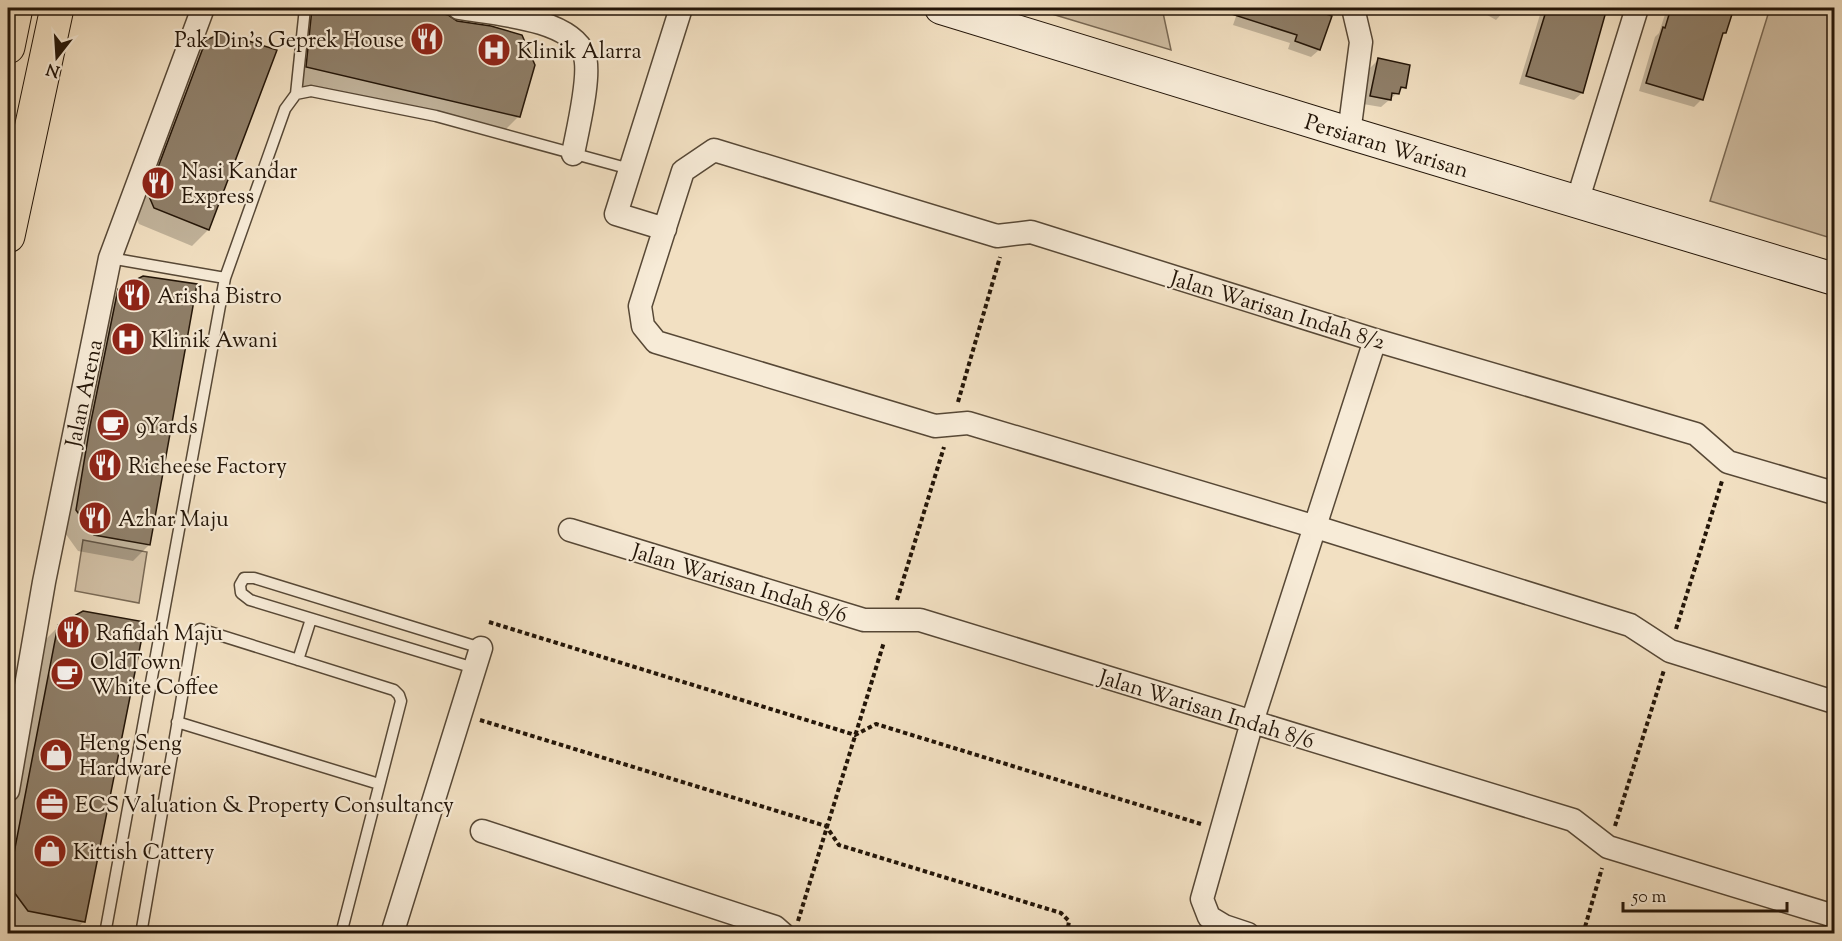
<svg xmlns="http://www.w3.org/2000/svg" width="1842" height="941" font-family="'Sorts Mill Goudy',serif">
<rect width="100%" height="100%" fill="#f2e0c2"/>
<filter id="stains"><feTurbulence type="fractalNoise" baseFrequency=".00333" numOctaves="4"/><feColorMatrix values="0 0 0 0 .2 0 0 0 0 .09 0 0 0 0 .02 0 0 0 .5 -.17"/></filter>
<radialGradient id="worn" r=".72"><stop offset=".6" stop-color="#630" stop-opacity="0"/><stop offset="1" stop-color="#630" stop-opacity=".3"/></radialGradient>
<path fill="#cfbda2" stroke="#796955" stroke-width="1.5" d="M1032,8H1162L1171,50Z
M1770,8H1834V239L1710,201Z
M83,540L147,552L139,603L75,591Z"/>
<path fill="#0003" d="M318,8H414L447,16L519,116L503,132L291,83L297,26L313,9Z
M1239,8H1293L1305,11L1319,50L1311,57L1288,49L1290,43L1233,25Z
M1475,8H1507L1496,20Z
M1542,8H1605L1582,93L1574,100L1519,84Z
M1667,8H1732L1724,33L1720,37L1702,99L1694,107L1639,91L1655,37L1659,33Z
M206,41L275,51L208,230L192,246L139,224L133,211L190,58Z
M1378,60L1404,87L1381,107L1363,104L1370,68Z
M118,290L149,545L133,561L78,551L60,526L102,306Z
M59,626L84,921L72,934H48L12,927L8,921V823L42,643Z"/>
<path fill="#8f7f69" stroke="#231508" stroke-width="1.5" d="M312,8H420L448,15L457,21L491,26L522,35L535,65L520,117L306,67Z
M1222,8H1308L1332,16L1320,50L1295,41L1297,35L1222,11Z
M1547,8H1607L1583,93L1526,76Z
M1671,8H1734L1726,33H1723L1703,100L1646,83L1663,27L1665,28Z
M223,33L277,50L209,230L154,208L148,194L206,40Z
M1378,58L1410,65L1406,88L1401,87L1399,94L1392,93L1391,100L1370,96Z
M143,276L197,284L150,545L94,535L76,510L90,426L118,289Z
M83,611L145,622L85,922L28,911L8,884L58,625Z"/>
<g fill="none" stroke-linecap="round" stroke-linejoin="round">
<g stroke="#574836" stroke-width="13">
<path id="lane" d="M296,94L305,8
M110,258L225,278
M298,660L311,619
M474,668L250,600L241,593L240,585L244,578H254L481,648
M177,722L379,784
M105,934L225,278L285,109L296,94L311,91L436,116L630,169
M141,934L193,633L200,629L394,690L399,695L401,701L341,934"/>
</g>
<g stroke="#574836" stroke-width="25">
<path id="street" d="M459,8C493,14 570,18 584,54C592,73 577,132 573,154
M1349,133L1361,42L1353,8
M1577,202L1637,8
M665,229L616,214L681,8
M1834,493L1728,462L1696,434L1375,340L1031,232L997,236L714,150L683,171L640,306L643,326L656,342L935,426L968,423L1316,527L1630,625L1670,651L1834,702
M570,530L864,620H920L1573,820L1608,847L1834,916
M8,790L44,582L110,258L203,8
M482,831L775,927L783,934
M392,934L481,648
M1248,934L1224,926L1209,917L1202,899L1252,722L1375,340"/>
</g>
<g stroke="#231508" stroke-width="34">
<path id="secondary" d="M941,8L1349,133L1834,279"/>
</g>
<g stroke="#231508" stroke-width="35">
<path id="highway" d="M8,47L16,8
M8,236L57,8"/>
</g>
<path stroke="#231508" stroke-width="4" stroke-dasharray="4.5 3" stroke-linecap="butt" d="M958,402L1000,257
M897,600L944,447
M489,622L855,735L876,724L1201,824
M1676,629L1722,481
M480,720L826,826L839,845L1061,913L1069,921L1067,934
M1615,826L1664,670
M798,921L884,642
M1583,934L1602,868"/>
<use href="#lane" stroke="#f7ebd7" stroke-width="10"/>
<use href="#street" stroke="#f7ebd7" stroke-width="22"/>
<use href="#secondary" stroke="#f7ebd7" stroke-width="32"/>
<use href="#highway" stroke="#f2e0c2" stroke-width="33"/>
</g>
<defs>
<g id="restaurant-disc" transform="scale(1.725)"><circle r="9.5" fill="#8f2418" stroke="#f7ebd7"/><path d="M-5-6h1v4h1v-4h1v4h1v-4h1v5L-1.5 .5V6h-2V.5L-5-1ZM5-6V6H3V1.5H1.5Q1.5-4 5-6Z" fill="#fff"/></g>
<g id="hospital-disc" transform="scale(1.725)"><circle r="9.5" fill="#8f2418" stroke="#f7ebd7"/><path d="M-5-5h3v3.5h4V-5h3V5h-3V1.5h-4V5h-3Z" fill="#fff"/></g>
<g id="cafe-disc" transform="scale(1.725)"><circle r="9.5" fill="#8f2418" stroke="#f7ebd7"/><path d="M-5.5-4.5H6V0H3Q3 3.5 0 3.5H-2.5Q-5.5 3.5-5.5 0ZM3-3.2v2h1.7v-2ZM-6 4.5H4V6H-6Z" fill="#fff"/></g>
<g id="shop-disc" transform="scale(1.725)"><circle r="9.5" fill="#8f2418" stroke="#f7ebd7"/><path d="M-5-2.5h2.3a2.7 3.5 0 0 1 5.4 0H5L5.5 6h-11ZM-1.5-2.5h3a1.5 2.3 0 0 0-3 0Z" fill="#fff"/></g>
<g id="office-disc" transform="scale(1.725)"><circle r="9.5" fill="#8f2418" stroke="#f7ebd7"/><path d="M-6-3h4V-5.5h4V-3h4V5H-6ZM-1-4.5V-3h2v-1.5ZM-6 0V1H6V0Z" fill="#fff"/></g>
</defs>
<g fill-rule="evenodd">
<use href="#restaurant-disc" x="427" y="39"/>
<use href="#hospital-disc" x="494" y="50"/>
<use href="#restaurant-disc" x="158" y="183"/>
<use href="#restaurant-disc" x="134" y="295"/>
<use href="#hospital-disc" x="128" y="339"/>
<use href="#cafe-disc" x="113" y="425"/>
<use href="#restaurant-disc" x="105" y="465"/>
<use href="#restaurant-disc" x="95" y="518"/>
<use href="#restaurant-disc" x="73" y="632"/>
<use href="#cafe-disc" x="67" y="674"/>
<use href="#shop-disc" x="56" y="755"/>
<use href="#office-disc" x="52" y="804"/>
<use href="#shop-disc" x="50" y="851"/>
</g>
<g text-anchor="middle" stroke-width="4.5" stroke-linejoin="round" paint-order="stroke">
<g font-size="22" fill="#231508" stroke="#f7ebd7" text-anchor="start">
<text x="404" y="47" text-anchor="end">Pak Din's Geprek House</text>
<text x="517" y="58">Klinik Alarra</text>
<text x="181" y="178">Nasi Kandar<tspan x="181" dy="25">Express</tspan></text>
<text x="157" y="303">Arisha Bistro</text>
<text x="151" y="347">Klinik Awani</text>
<text x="136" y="433">9Yards</text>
<text x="128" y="473">Richeese Factory</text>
<text x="118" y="526">Azhar Maju</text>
<text x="96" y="640">Rafidah Maju</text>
<text x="90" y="669">OldTown<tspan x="90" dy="25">White Coffee</tspan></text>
<text x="79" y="750">Heng Seng<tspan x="79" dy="25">Hardware</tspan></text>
<text x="75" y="812">ECS Valuation &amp; Property Consultancy</text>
<text x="73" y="859">Kittish Cattery</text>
</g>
<g font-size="22" fill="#231508" stroke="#f7ebd7">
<text transform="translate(1387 145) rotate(17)" y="8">Persiaran Warisan</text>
<text transform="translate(1278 309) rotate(17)" y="8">Jalan Warisan Indah 8/2</text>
<text transform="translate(83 393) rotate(-78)" y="8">Jalan Arena</text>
<text transform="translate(740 582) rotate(17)" y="8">Jalan Warisan Indah 8/6</text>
<text transform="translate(1207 708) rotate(17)" y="8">Jalan Warisan Indah 8/6</text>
</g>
</g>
<rect width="1842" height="941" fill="none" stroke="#f2e0c2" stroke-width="30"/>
<rect x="9" y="9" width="1824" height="923" fill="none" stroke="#231508" stroke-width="3"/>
<rect x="15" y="15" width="1812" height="911" fill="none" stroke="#231508" stroke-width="1.5"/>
<g transform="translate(57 57) rotate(197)" stroke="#f7ebd7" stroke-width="4.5" paint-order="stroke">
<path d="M0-4.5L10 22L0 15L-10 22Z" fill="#231508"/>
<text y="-9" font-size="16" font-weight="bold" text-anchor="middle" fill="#231508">N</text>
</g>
<path d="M1623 902v9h164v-9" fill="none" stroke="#231508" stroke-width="3"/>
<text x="1632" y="902" font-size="18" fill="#231508" stroke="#f7ebd7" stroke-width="4.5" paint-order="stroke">50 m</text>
<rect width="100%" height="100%" filter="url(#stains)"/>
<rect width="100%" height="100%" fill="url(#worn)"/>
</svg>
